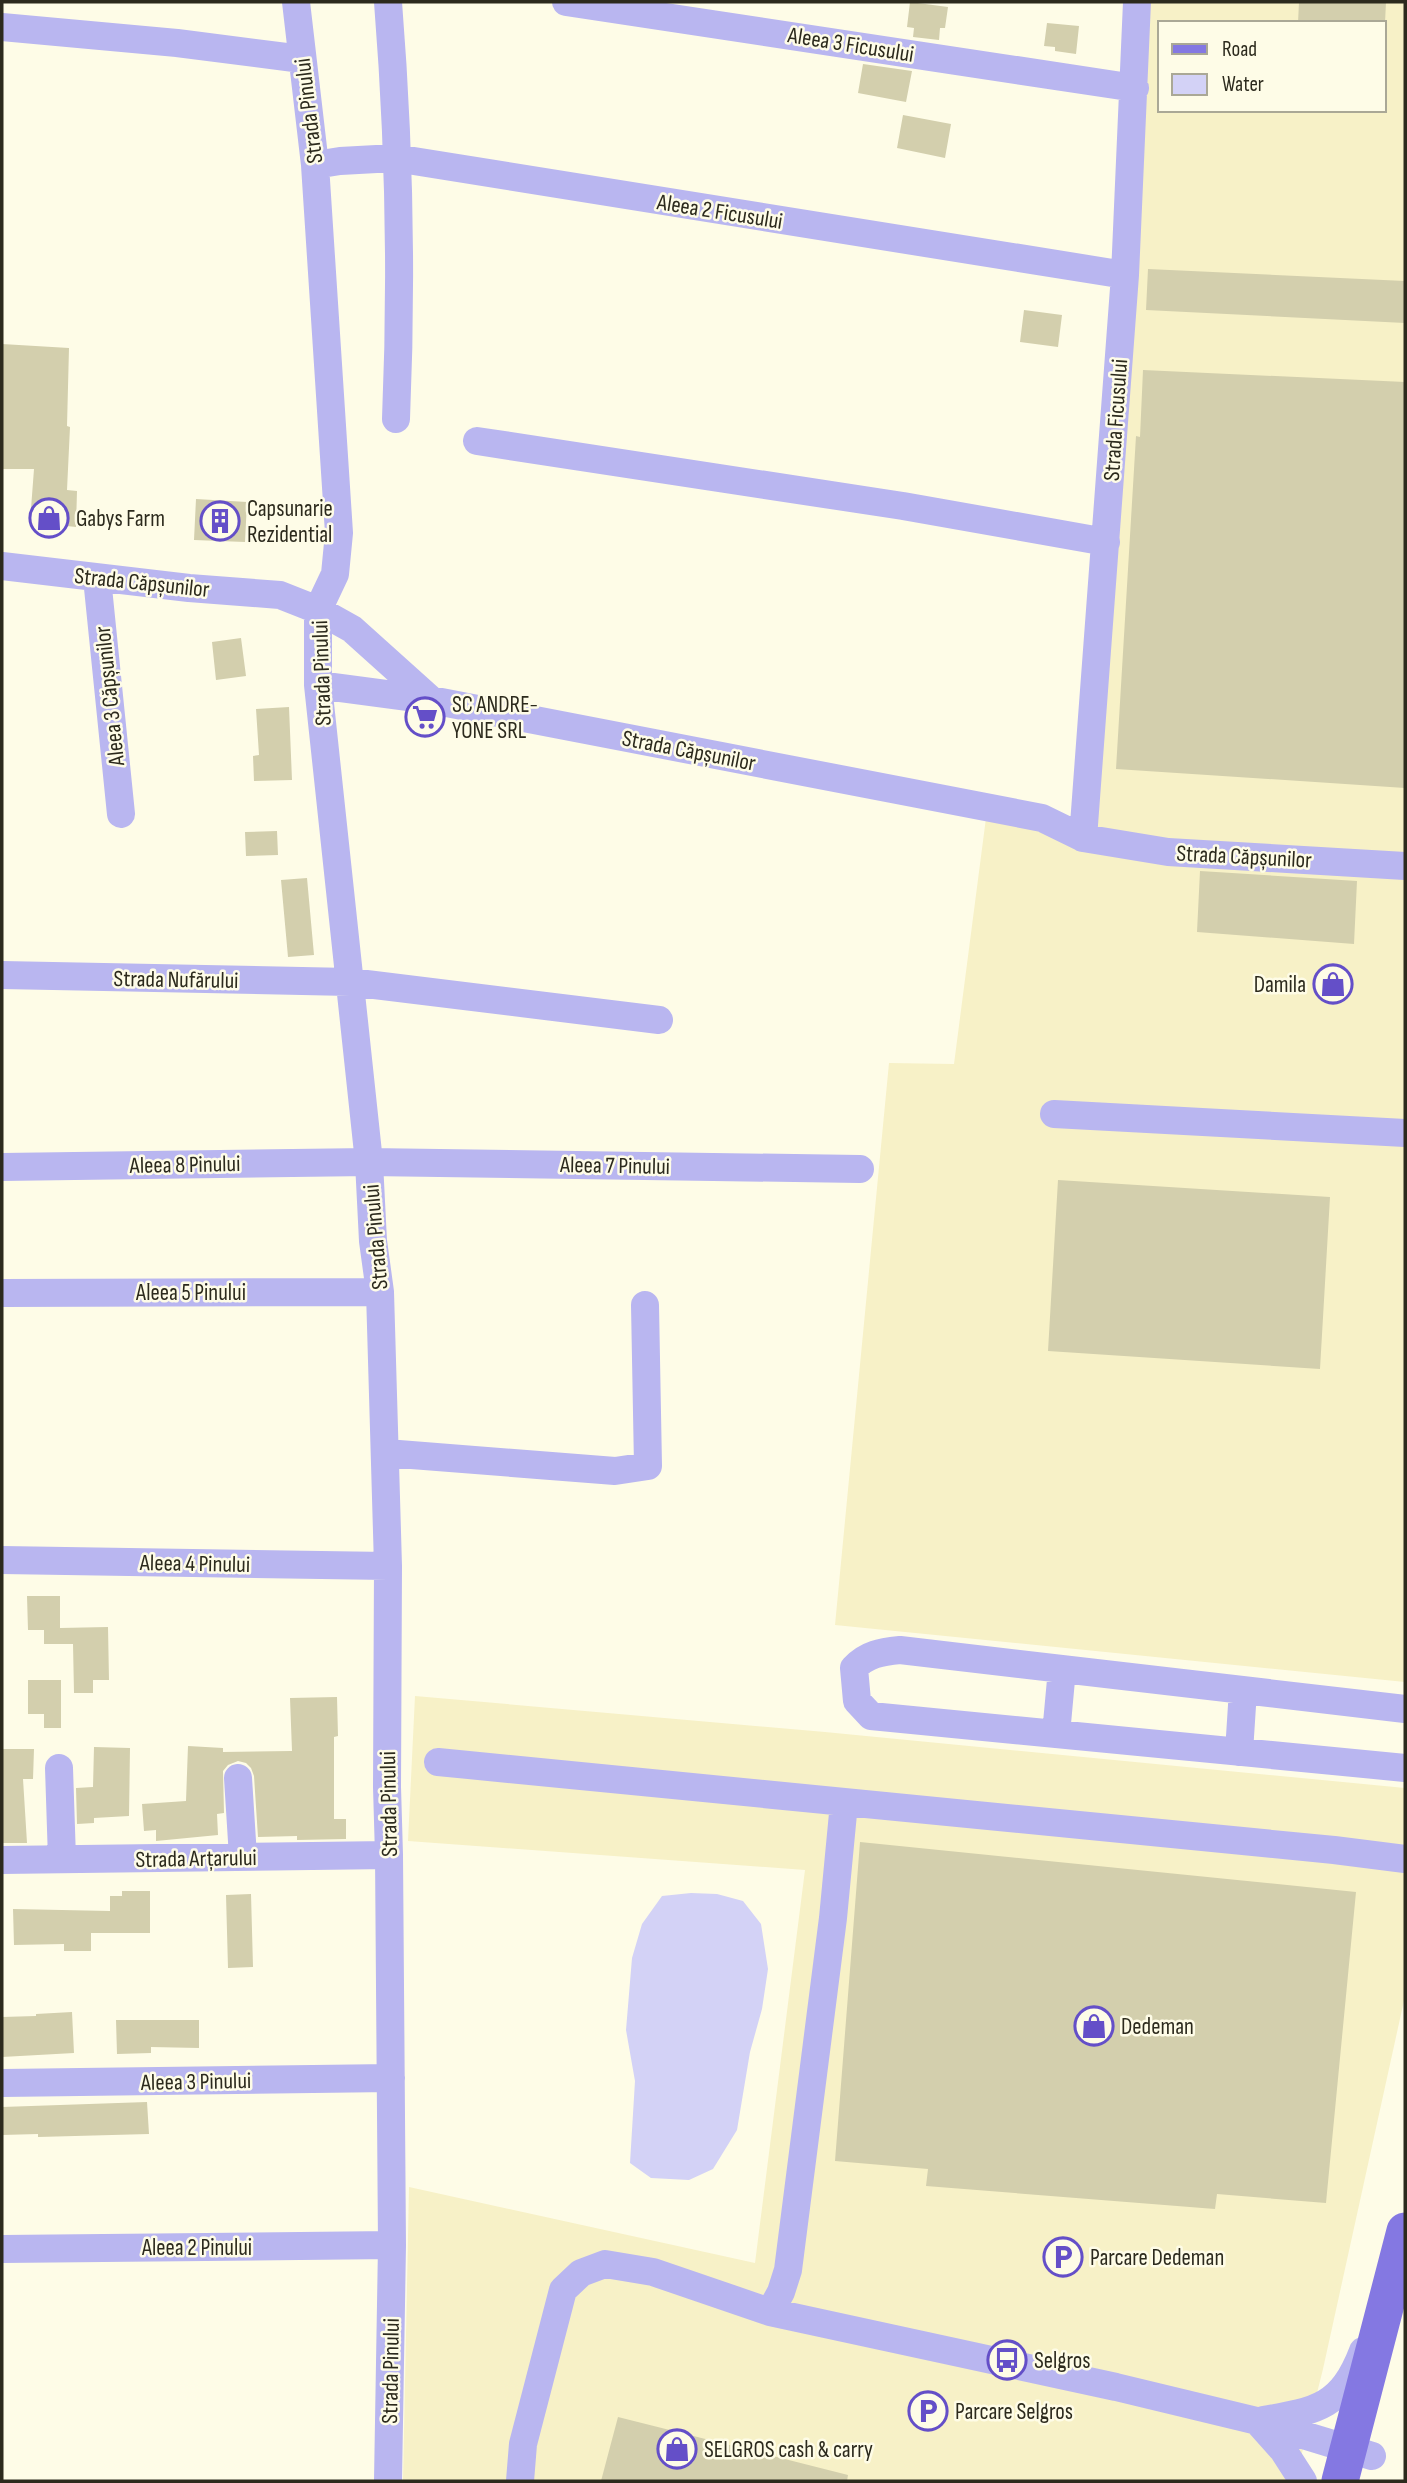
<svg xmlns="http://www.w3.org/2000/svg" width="1407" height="2483" font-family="'Sofia Sans Condensed',sans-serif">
<rect width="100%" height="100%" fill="#fefce7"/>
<path fill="#f7f1c7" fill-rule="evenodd" d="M1150,2H1405V1682L835,1625L889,1063L954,1064L986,818L1095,834ZM1160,23H1384V110H1160Z
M415,1696L825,1732L1405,1788V1996L1323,2369L1295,2481H403L409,2187L755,2263L805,1870L408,1841Z"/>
<path fill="#d3d2f6" d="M691,1893L717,1894L743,1901L761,1924L768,1969L762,2009L750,2052L737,2130L713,2169L689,2180L651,2178L630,2163L635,2081L626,2030L632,1958L642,1924L662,1896Z"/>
<path fill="#d3cfad" d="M910,2L948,7L945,28H940L939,40L913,37L914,28L907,27Z
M1299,2H1386L1385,23H1298Z
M1047,23L1079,26L1076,54L1055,51V47L1044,46Z
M863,64L912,71L906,102L858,93Z
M903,115L951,124L945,158L897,148Z
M1148,269L1405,281V323L1146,310Z
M1024,310L1062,315L1058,347L1020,342Z
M2,344L69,348L67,426L70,427L67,490L77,491L76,527L30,522L34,469H2Z
M1143,370L1405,382V788L1116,769L1136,436L1140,437Z
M196,499L247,502L245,542L194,540Z
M241,638L246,676L216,680L212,642Z
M289,707L292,780L254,781L253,756L259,755L256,709Z
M277,831L278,855L246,856L245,832Z
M1200,871L1357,881L1354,944L1197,932Z
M307,878L314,955L288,957L281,880Z
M1058,1180L1330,1197L1320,1369L1048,1351Z
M27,1596H60V1628L108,1627L109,1680H93V1693H74L73,1644H44V1630H28Z
M28,1680H61V1728H44V1714H28Z
M337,1697L338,1736L334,1737V1819H346V1839L297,1840V1836L258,1837L254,1776L251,1768L246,1763L238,1761L228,1765L223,1771L224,1813L217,1814L218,1835L156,1841V1830L144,1831L142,1804L186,1801L188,1746L223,1748V1752L292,1751L290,1698Z
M94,1747L130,1748L129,1816L94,1818V1823L77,1824L76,1788L93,1787Z
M2,1749H34L33,1779H23L27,1843H2Z
M860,1842L1356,1892L1326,2203L1217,2194L1215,2209L926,2186L928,2169L835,2161Z
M122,1891H150V1933H91V1951H64V1944L14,1945L13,1909L110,1911V1896H122Z
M251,1894L253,1967L228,1968L226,1895Z
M72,2012L74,2053L2,2057V2017L36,2016V2014Z
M116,2020H199V2048L151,2047V2053L117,2054Z
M147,2102L149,2134L38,2137V2134L2,2135V2107Z
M618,2417L848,2475L847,2481H601Z"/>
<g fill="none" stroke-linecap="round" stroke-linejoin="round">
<path stroke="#b9b6f0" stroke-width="28" d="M296,2L315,165L339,533L335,574L318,610V685L369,1162L373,1241L380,1292L388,1566L387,1787L389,1855L392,2245L388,2481
M388,2C399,139 402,281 396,419
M566,2L1135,88
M2,27L177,43L302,59
M315,165L340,161L395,158L1125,275
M477,441L903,506L1106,542
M2,566L189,588L280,595L318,610L352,629L431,700
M97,578L121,814
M318,685L431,700L1042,818L1083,838L1168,852L1405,866
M1083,838L1125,275L1137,2
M2,975L350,982L659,1020
M1054,1114L1405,1133
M2,1167L369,1162L860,1169
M2,1293L380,1292
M386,1453L615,1471L648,1466L645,1305
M2,1560L388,1566
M1405,1709L900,1650C881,1652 867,1654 854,1668L857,1701L871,1716L1405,1768
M1056,1734L1062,1669
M1239,1752L1243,1690
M438,1762L1334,1850L1405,1859
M59,1768L62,1859
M238,1778L243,1857
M2,1860L389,1855
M2,2083L391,2078
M2,2249L392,2245
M770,2312L781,2292L788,2270L833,1918L844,1803
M1263,2420C1318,2411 1342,2406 1363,2351
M1257,2421L1283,2450L1303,2481
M520,2481L523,2444L563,2290L581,2273L605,2264L653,2272L770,2312L1116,2387L1257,2421L1372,2456"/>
<path stroke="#8478e2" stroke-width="37" d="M1340,2481L1405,2231"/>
</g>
<defs>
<g id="shop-ring" transform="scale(2.0125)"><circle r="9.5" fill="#fefce7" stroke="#644fc8" stroke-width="1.5"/><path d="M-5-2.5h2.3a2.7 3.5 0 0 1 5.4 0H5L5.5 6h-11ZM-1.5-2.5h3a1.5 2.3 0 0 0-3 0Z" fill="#644fc8"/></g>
<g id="building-ring" transform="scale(2.0125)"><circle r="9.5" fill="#fefce7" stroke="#644fc8" stroke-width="1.5"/><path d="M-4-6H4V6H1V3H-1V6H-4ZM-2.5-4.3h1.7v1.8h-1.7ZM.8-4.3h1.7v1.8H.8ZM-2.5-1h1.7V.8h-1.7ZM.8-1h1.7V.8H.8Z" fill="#644fc8"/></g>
<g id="supermarket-ring" transform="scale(2.0125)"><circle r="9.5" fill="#fefce7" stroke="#644fc8" stroke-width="1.5"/><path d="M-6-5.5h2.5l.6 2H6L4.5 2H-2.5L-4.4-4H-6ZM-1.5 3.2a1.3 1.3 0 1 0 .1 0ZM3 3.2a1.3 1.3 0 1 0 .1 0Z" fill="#644fc8"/></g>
<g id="parking-ring" transform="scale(2.0125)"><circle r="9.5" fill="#fefce7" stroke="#644fc8" stroke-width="1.5"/><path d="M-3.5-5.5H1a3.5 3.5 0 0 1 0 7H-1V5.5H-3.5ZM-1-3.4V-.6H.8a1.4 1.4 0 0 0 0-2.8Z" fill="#644fc8"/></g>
<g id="bus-ring" transform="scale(2.0125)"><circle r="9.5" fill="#fefce7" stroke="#644fc8" stroke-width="1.5"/><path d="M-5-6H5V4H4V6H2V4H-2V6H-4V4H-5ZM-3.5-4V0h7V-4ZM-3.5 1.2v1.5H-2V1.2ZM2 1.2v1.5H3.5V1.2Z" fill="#644fc8"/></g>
</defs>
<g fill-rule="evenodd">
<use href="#shop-ring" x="49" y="518"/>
<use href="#building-ring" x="220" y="521"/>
<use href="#supermarket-ring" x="425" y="717"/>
<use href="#shop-ring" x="1333" y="984"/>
<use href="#shop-ring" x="1094" y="2026"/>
<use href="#parking-ring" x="1063" y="2257"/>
<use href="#bus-ring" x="1007" y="2360"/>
<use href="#parking-ring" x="928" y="2411"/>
<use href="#shop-ring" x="677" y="2449"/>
</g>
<g text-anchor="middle" stroke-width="5" stroke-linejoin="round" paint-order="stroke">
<g font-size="23" fill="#2c2a1d" stroke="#fefce7">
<text transform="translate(851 44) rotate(9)" y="8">Aleea 3 Ficusului</text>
<text transform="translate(308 111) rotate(-97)" y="8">Strada Pinului</text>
<text transform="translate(720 211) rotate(9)" y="8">Aleea 2 Ficusului</text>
<text transform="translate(1115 420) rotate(-86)" y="8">Strada Ficusului</text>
<text transform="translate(142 582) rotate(6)" y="8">Strada Căpșunilor</text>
<text transform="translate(321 673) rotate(-92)" y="8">Strada Pinului</text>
<text transform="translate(109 696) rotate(-96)" y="8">Aleea 3 Căpșunilor</text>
<text transform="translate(689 750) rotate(11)" y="8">Strada Căpșunilor</text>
<text transform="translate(1244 856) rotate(3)" y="8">Strada Căpșunilor</text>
<text transform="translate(176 979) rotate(1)" y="8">Strada Nufărului</text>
<text transform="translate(185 1164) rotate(-1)" y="8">Aleea 8 Pinului</text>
<text transform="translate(615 1165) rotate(1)" y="8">Aleea 7 Pinului</text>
<text transform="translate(375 1237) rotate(-95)" y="8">Strada Pinului</text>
<text x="191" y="1300">Aleea 5 Pinului</text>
<text transform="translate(195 1563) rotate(1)" y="8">Aleea 4 Pinului</text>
<text transform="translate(388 1804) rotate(-91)" y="8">Strada Pinului</text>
<text transform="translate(196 1858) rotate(-1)" y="8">Strada Arțarului</text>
<text transform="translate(196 2081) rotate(-1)" y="8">Aleea 3 Pinului</text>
<text x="197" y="2255">Aleea 2 Pinului</text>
<text transform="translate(390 2371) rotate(-89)" y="8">Strada Pinului</text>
</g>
<g font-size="23" fill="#2c2a1d" stroke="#fefce7" text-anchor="start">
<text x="247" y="516">Capsunarie<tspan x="247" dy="26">Rezidential</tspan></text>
<text x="76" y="526">Gabys Farm</text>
<text x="452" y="712">SC ANDRE-<tspan x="452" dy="26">YONE SRL</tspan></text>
<text x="1306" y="992" text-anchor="end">Damila</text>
<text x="1121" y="2034">Dedeman</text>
<text x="1090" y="2265">Parcare Dedeman</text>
<text x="1034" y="2368">Selgros</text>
<text x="955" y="2419">Parcare Selgros</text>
<text x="704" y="2457">SELGROS cash &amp; carry</text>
</g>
</g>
<rect width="1407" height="2483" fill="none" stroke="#2c2a1d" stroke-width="7"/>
<rect x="1158" y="21" width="228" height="91" fill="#fefce7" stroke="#aaa896" stroke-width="2"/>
<rect x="1172" y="44" width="35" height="10" fill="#8478e2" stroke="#aaa896" stroke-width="2"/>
<text x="1222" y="56" font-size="21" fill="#2c2a1d">Road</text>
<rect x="1172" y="74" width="35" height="21" fill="#d3d2f6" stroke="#aaa896" stroke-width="2"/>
<text x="1222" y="91" font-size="21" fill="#2c2a1d">Water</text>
</svg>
